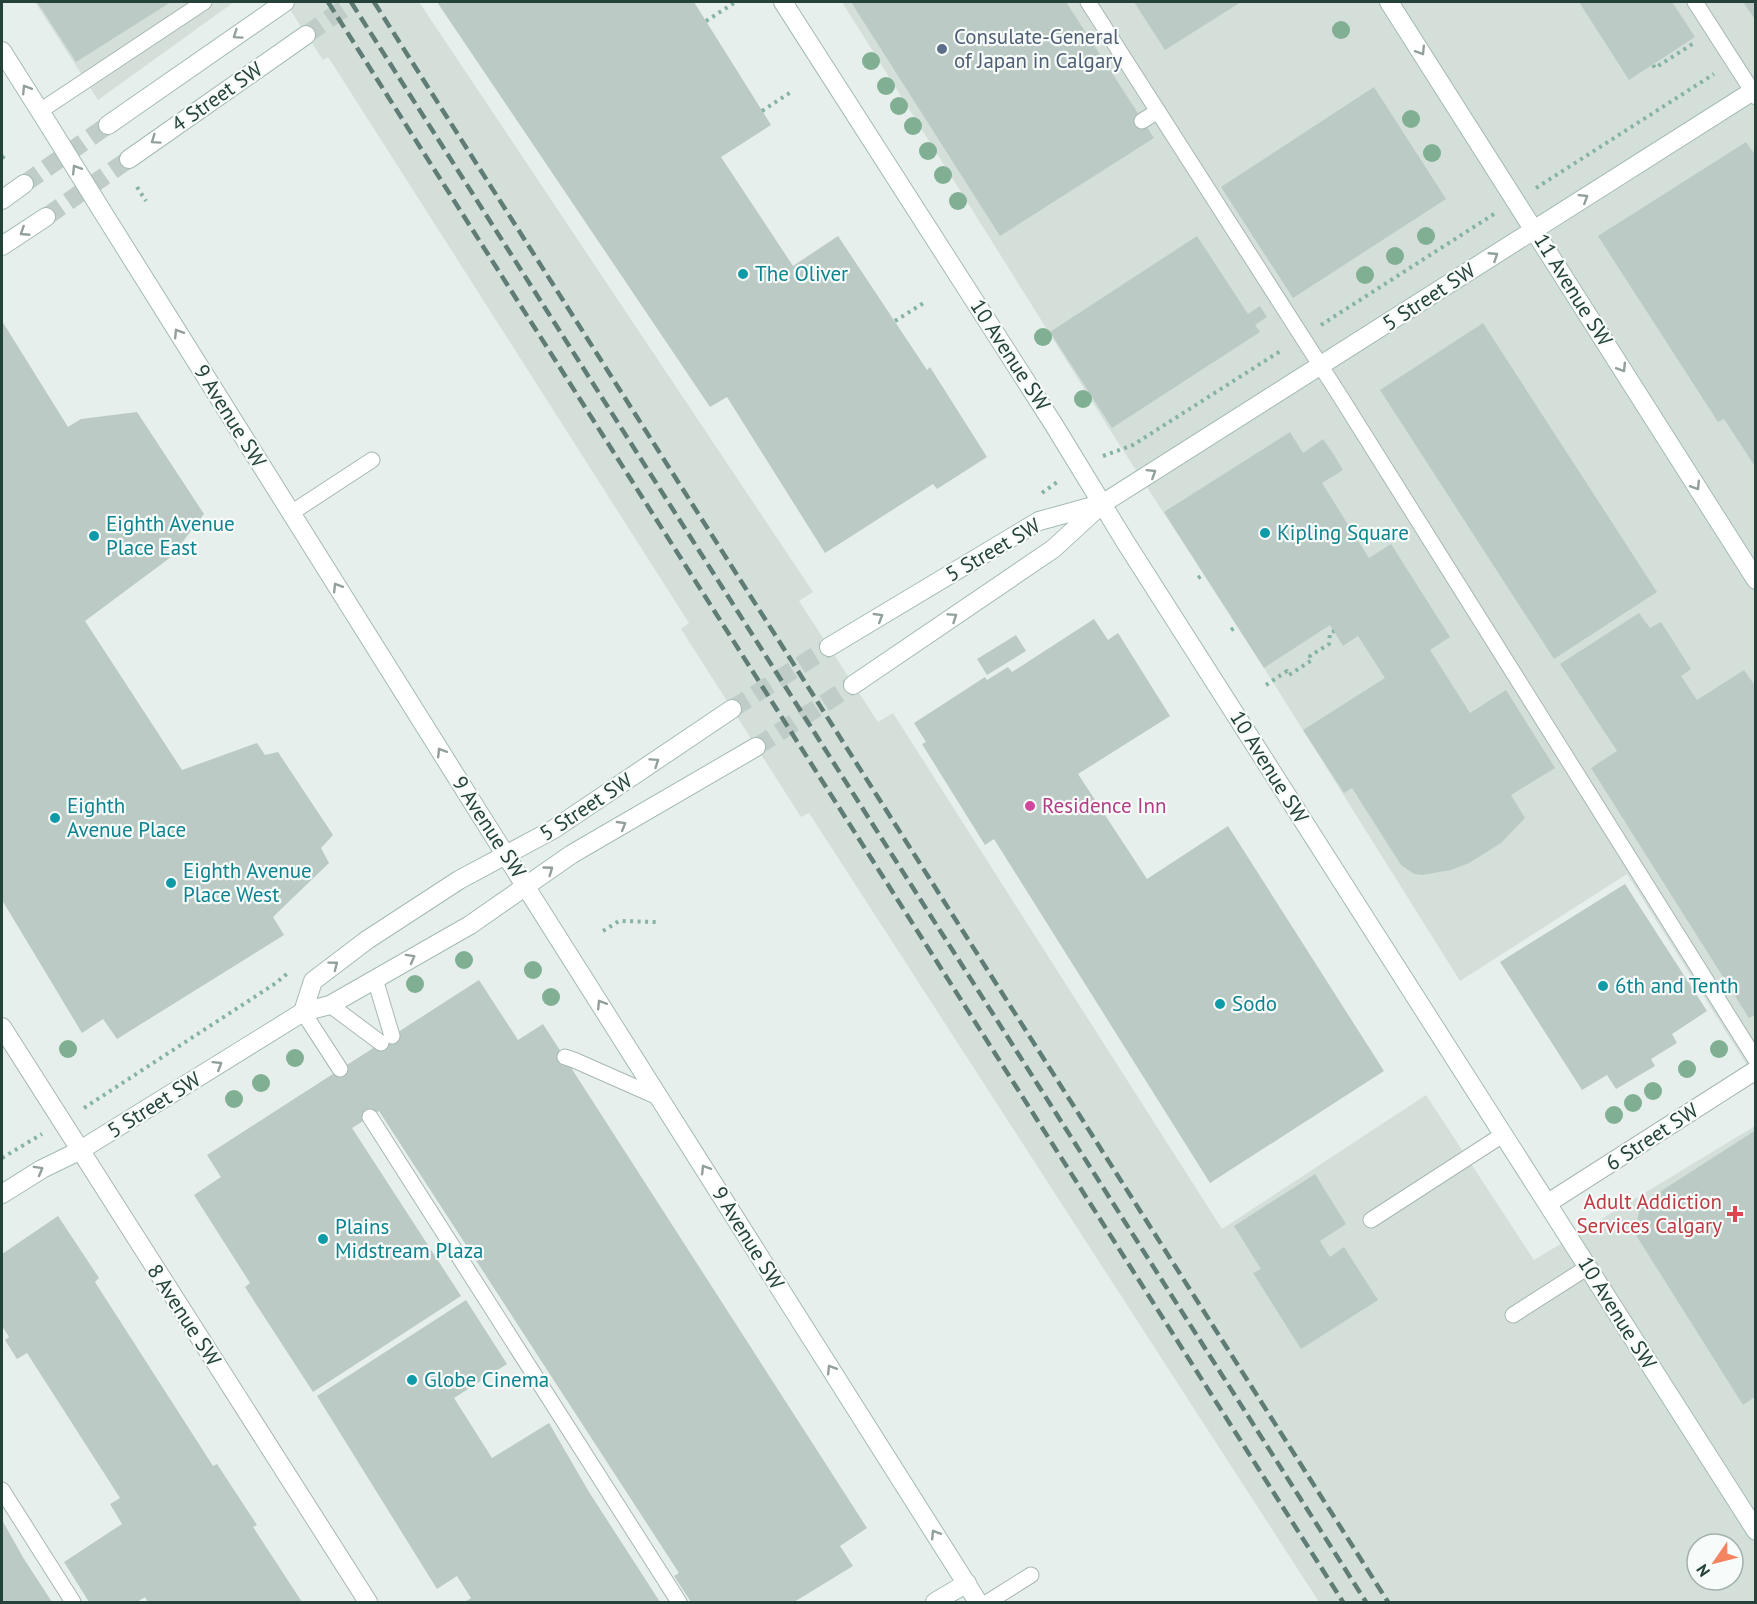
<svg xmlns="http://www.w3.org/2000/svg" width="1757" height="1604" font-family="'PT Sans',sans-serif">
<rect width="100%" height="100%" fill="#e6efeb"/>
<path fill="#d4dfda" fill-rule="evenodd" d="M35,2H234L98,100Z
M285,2H419L813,592L799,601L878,722L893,713L1222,1229L1426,1095L1534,1260L1755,1126V1602H1319L809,813L801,817L681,629L689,623L332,63L328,57L323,60ZM1697,1544H1733V1580H1697Z
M842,2H1755V1078L1627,874L1460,981L1264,668L1110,430Z"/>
<path fill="#bbcac4" d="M37,2H171L76,62Z
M437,2H694L771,125L721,157L793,266L838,236L927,370L930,367L987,457L937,489L933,484L825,553L727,397L710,407Z
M851,2H1066L1154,138L1000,236Z
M1134,2H1241L1165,50Z
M1579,2H1672L1695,37L1629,80Z
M1743,2H1756V17L1754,18Z
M1374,87L1446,199L1293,298L1221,187Z
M1746,142L1756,156V468L1724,419L1718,422L1598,236Z
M1197,236L1248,314L1260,306L1267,317L1255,325L1260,332L1112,428L1050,332Z
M2,321L68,427L81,419L137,412L204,514L171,557L85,621L182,770L257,743L265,755L278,752L333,835L321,848L329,863L273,917L284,935L117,1039L103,1019L82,1033L2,900Z
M1483,323L1657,592L1554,659L1380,390Z
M1290,432L1303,453L1323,439L1334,455L1343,470L1322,483L1369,558L1391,544L1450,637L1430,650L1470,713L1506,690L1555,768L1511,795L1525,818L1501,843L1469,863L1451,870L1422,875L1414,874L1401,865L1352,788L1344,793L1303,730L1385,678L1358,636L1343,646L1330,625L1264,668L1164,512Z
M1639,613L1650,628L1661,622L1691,669L1681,676L1697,700L1744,670L1756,687V1014L1749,1018L1591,768L1617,751L1560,664Z
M1094,619L1108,640L1118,633L1170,716L1078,774L1147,879L1228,826L1384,1071L1210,1183L994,839L985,845L922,744L926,742L914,723L985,677L987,680L1008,667L1012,672Z
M1016,635L1026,651L987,675L977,659Z
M1625,884L1707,1011L1672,1034L1677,1043L1651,1059L1655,1066L1616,1089L1607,1075L1582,1090L1500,962Z
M479,980L518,1040L543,1024L867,1528L840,1546L853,1566L794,1602H691L674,1576L679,1573L379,1111L352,1128L461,1296L313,1392L245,1287L250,1283L194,1195L221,1177L207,1155Z
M1756,1130V1396L1743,1405L1634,1232L1641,1204Z
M1315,1174L1346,1224L1320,1241L1330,1257L1344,1247L1378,1300L1301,1349L1253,1273L1261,1269L1234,1226Z
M58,1216L99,1278L95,1282L213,1466L217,1464L257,1525L253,1527L302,1602H148L145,1597L137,1602H89L64,1562L122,1524L110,1504L120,1498L27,1353L17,1359L5,1340L9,1337L2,1326V1254Z
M466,1300L507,1364L454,1398L492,1458L549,1423L589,1492L660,1602H465L471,1598L457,1576L437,1589L317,1396Z
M2,1520L24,1559L52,1602H2Z"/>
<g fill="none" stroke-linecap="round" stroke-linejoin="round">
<path stroke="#bfccc8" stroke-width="18" stroke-dasharray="18 9" stroke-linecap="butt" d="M306,35L353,2
M24,184L108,125
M46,217L129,159
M732,709L829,647
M756,747L853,685"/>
<g stroke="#a8b8b2" stroke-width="17">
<path id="lane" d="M1088,2L1340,396L1756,1060
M1695,2L1756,97
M40,111L204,2
M1142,121L1158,111
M291,513L372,460
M375,979L392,1036
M330,1005L381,1043
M303,1012L340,1069
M565,1057L574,1060L660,1098
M370,1117L679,1602
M1371,1220L1504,1134
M1513,1315L1588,1267
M2,1490L73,1602
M988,1602L1031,1575"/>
</g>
<g stroke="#a8b8b2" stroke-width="20">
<path id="street" d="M2,1027L368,1602
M1548,1203L1756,1070"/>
</g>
<g stroke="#a4bbb3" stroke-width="20">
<path id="secondary" d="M783,2L1054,425L1126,543L1756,1531
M1389,2L1756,580
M2,51L50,127
M108,125L285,2
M129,159L306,35
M2,200L24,184
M102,211L481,816L978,1602
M2,246L46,217
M829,647L1039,521L1097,505
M853,685L1053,549L1102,504L1756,89
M303,1012L313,981L367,940L459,880L554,829L732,709
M2,1194L42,1169L79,1151L303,1012L330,1005L470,925L572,854L756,747
M935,1602L967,1583"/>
</g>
<path stroke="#86b3a5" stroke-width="4" stroke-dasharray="3 4.5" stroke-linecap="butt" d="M706,21L734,3
M1653,65L1655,68L1694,43
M762,111L791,92
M2,158L6,155
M137,187L146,201
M1536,188L1714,74
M895,321L925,302
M1321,325L1494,214
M1103,456L1133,445L1282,350
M1042,493L1060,480
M1198,578L1204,574
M1231,630L1237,626
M1266,685L1287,671L1289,675L1312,660L1310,656L1329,644L1330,633L1334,631
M603,931L619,921L657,922
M84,1108L276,983L288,973
M2,1158L42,1134"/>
<use href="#lane" stroke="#fff" stroke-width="15"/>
<use href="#street" stroke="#fff" stroke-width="18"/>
<use href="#secondary" stroke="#fff" stroke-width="18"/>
<path stroke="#5f7d75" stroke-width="4.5" stroke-dasharray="12 6" stroke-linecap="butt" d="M328,2L1343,1602
M351,2L1366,1602
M374,2L1388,1602"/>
<g stroke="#a4bbb3" stroke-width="20" stroke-linecap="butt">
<path id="secondary-bridge" d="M50,127L102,211"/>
</g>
<use href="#secondary-bridge" stroke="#fff" stroke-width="18"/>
</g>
<g fill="#80af93">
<circle cx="1341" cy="30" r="9"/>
<circle cx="871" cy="61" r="9"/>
<circle cx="886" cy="86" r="9"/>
<circle cx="899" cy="106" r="9"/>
<circle cx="1411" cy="119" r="9"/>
<circle cx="913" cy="126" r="9"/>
<circle cx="928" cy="151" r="9"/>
<circle cx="1432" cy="153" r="9"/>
<circle cx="943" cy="175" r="9"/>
<circle cx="958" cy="201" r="9"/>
<circle cx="1426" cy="236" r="9"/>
<circle cx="1395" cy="256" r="9"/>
<circle cx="1365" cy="275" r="9"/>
<circle cx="1043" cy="337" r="9"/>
<circle cx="1083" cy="399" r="9"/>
<circle cx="464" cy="960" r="9"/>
<circle cx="533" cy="970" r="9"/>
<circle cx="415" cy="984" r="9"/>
<circle cx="551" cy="997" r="9"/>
<circle cx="68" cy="1049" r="9"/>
<circle cx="1719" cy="1049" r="9"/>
<circle cx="295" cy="1058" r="9"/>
<circle cx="1687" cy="1069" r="9"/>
<circle cx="261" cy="1083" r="9"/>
<circle cx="1653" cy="1091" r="9"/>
<circle cx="234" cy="1099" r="9"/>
<circle cx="1633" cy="1103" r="9"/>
<circle cx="1614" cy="1115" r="9"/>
</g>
<defs><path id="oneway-chevron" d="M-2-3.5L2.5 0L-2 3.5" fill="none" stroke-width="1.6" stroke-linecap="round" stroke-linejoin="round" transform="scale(1.5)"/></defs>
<g stroke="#92a09c">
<use href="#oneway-chevron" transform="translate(237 35) rotate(145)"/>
<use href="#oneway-chevron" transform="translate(1421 51) rotate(58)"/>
<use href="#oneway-chevron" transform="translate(26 89) rotate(-122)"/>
<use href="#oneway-chevron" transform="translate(155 140) rotate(145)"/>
<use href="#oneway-chevron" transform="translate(76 169) rotate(-122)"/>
<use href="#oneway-chevron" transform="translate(1584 198) rotate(-32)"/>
<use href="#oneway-chevron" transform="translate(24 232) rotate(147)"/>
<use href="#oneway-chevron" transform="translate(1494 256) rotate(-33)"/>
<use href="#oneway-chevron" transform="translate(178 333) rotate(-122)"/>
<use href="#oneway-chevron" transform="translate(1622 368) rotate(58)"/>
<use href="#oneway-chevron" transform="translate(1152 473) rotate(-32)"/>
<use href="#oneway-chevron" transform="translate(1696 486) rotate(58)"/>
<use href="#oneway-chevron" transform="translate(337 587) rotate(-122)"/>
<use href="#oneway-chevron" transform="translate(879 617) rotate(-31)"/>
<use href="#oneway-chevron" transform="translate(953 617) rotate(-34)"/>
<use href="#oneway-chevron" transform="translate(441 752) rotate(-122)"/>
<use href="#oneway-chevron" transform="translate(655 762) rotate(-34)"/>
<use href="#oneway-chevron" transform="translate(622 825) rotate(-30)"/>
<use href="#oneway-chevron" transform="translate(549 870) rotate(-36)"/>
<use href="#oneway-chevron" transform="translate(411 958) rotate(-29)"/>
<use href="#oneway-chevron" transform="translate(334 965) rotate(-37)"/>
<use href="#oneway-chevron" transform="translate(601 1004) rotate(-122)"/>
<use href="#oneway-chevron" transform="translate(218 1065) rotate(-32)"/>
<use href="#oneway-chevron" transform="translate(705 1169) rotate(-122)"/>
<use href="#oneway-chevron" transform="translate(39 1170) rotate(-29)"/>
<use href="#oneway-chevron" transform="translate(831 1369) rotate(-122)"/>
<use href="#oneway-chevron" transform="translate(935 1534) rotate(-122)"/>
</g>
<circle fill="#5c6f8a" stroke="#f7fbf9" stroke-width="2" cx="942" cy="49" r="6"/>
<g fill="#0f9aa8" stroke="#f7fbf9" stroke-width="2">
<circle cx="743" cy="274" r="6"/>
<circle cx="1265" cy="533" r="6"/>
<circle cx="94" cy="536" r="6"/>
<circle cx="55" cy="818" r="6"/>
<circle cx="171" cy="883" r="6"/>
<circle cx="1603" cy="986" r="6"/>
<circle cx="1220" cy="1004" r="6"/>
<circle cx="323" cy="1239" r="6"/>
<circle cx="412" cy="1380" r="6"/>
</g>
<circle fill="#d1479c" stroke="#f7fbf9" stroke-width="2" cx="1030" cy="806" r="6"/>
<path fill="#e0444e" stroke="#f7fbf9" stroke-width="2" d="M1732 1205h6v6h6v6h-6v6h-6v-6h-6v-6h6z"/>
<g text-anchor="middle" stroke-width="4.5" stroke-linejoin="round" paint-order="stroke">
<g font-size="21" fill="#4e5e75" stroke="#f7fbf9" text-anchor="start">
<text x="954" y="44">Consulate-General<tspan x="954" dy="24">of Japan in Calgary</tspan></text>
</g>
<g font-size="21" fill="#24423a" stroke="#f7fbf9">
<text transform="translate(217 97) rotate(-35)" y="7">4 Street SW</text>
<text transform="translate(1573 290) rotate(58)" y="7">11 Avenue SW</text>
<text transform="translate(1429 297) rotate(-33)" y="7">5 Street SW</text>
<text transform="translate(1010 355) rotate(57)" y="7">10 Avenue SW</text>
<text transform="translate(230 416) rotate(58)" y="7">9 Avenue SW</text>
<text transform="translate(993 550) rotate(-30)" y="7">5 Street SW</text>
<text transform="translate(1269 767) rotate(58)" y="7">10 Avenue SW</text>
<text transform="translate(586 807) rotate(-33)" y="7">5 Street SW</text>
<text transform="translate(489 827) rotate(57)" y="7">9 Avenue SW</text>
<text transform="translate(154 1105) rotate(-32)" y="7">5 Street SW</text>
<text transform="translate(1652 1137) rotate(-33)" y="7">6 Street SW</text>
<text transform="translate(748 1238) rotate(58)" y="7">9 Avenue SW</text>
<text transform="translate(1617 1313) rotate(58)" y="7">10 Avenue SW</text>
<text transform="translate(184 1315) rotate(57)" y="7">8 Avenue SW</text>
</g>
<g font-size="21" fill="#0d838f" stroke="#f7fbf9" text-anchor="start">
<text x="755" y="281">The Oliver</text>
<text x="106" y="531">Eighth Avenue<tspan x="106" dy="24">Place East</tspan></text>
<text x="1277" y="540">Kipling Square</text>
<text x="67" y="813">Eighth<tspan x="67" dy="24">Avenue Place</tspan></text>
<text x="183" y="878">Eighth Avenue<tspan x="183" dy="24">Place West</tspan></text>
<text x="1615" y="993">6th and Tenth</text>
<text x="1232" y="1011">Sodo</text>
<text x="335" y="1234">Plains<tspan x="335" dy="24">Midstream Plaza</tspan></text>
<text x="424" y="1387">Globe Cinema</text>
</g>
<g font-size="21" fill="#b23c85" stroke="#f7fbf9" text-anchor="start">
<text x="1042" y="813">Residence Inn</text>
</g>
<g font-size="21" fill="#be3a42" stroke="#f7fbf9" text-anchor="end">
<text x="1722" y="1209">Adult Addiction<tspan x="1722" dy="24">Services Calgary</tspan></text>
</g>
</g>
<rect width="1757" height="1604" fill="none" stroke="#24423a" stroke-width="6"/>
<g transform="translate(1715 1562) rotate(235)"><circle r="28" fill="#f7fbf9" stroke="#a3b1ad" stroke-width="1.5"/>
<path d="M0-4.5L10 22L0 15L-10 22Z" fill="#f4845f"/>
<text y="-9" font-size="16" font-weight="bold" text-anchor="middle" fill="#24423a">N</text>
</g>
</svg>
